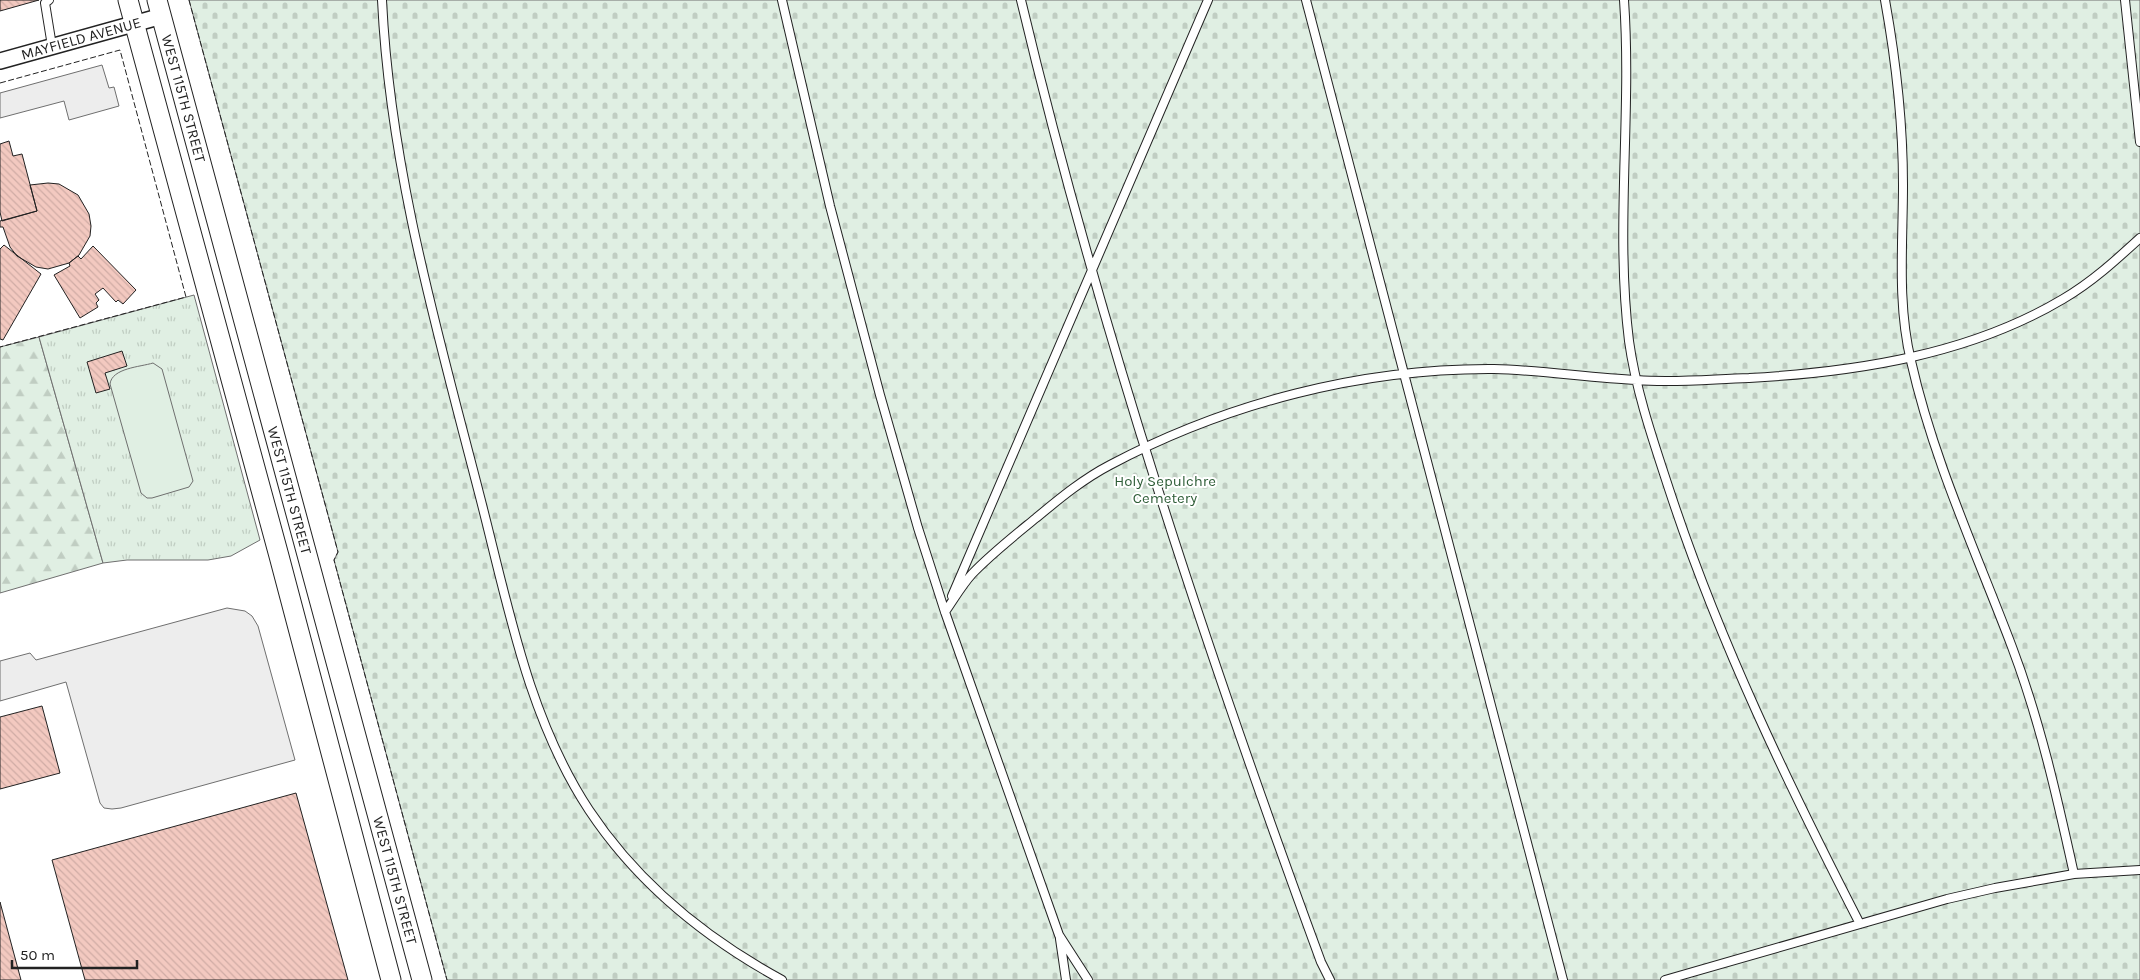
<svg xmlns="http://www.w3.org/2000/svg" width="2140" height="980" font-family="Karla,sans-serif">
<defs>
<pattern id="forest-firs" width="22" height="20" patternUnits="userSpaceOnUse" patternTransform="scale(1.25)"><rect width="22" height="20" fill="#e0efe3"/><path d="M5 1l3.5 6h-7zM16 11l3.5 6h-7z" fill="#c0cdc2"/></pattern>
<pattern id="cemetery-stones" width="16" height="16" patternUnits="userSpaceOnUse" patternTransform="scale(1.25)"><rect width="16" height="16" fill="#e0efe3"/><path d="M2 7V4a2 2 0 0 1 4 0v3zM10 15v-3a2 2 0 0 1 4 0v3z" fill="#c0cdc2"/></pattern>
<pattern id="park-tufts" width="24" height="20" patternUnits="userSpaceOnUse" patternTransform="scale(1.25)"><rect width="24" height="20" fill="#e0efe3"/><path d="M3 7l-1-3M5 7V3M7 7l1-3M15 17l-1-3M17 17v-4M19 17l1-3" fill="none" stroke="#c0cdc2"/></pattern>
<pattern id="building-back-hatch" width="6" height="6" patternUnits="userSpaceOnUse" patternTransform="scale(1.25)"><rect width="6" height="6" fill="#f3c9c0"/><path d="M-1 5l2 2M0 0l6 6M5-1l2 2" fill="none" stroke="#d0aca5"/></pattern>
</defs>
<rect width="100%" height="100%" fill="#fff"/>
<path fill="url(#forest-firs)" stroke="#6f6f6f" d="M39,337L103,563L0,593V347Z"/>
<path fill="url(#cemetery-stones)" stroke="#6f6f6f" d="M189,0H2140V980H447L334,560L338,552Z"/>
<path fill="url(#park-tufts)" stroke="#6f6f6f" d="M194,295L260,540L231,556L208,560H127L103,563L39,337Z"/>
<path fill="#e0efe3" stroke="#6f6f6f" d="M153,363L162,369L193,481L189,487L152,498H147L141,493L110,384C112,368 140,367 153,363Z"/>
<path fill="#ededed" stroke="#6f6f6f" d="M102,65L109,88L114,87L119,106L69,120L64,101L0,118V93Z
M227,608L245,611L252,616L258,626L295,760L121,808L112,809L104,808L100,803L66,682L0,701V661L30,653L36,660Z"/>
<path fill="url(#building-back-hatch)" stroke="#222" d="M0,0H39L0,11Z
M9,141L13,156L22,154L37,211L2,221L0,212V144Z
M48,183L59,184L78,195L89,214L91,226L90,236L79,255L69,263L48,269L36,267L17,256L10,247L3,227H0V221L37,211L30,185Z
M4,245L41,274L3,340L0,339V249Z
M93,246L136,290L123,304L118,300L116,302L103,288L95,294L99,300L96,303L98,307L80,318L54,275L70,266L69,263L78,256L81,259Z
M122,351L127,366L105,373L110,389L96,393L87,362Z
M42,706L60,773L0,789V717Z
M296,793L348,980H85L52,860Z
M0,902L21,980H0Z"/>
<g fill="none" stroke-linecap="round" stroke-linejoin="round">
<g stroke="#222" stroke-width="10">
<path id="service" d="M49,0L45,3L52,46
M382,0C390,169 437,330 479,493C507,600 527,716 589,810C638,884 705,938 782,980
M782,0L830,206L880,395L918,528L945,612L1059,935L1088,980
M1021,0C1099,327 1205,647 1321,962L1330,980
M1306,0L1563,980
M1624,0C1632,114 1615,228 1629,341C1636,392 1654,443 1670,492C1719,641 1788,784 1860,924
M1885,0C1896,61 1903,123 1903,185C1903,243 1897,304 1911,361C1933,459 1976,552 2012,647C2040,721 2057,797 2074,874
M2125,0L2140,142
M952,596L1208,0
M945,612C954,599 962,585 972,574C991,554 1014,536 1036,518C1059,499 1083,479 1110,465C1227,403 1362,368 1494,369C1542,370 1590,378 1637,380C1675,383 1712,379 1749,378C1856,372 1969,355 2063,299C2092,282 2116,260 2140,238
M1060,939L1066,980
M1665,980L1947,899L1995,888L2074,874L2140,870"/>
</g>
<g stroke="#222" stroke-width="18">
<g id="minor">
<path id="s1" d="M0,61L162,16"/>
</g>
</g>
<g stroke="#222" stroke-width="21">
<g id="tertiary">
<path d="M128,0L279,556L391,980"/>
<path id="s2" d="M157,0L422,980"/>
</g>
</g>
<use href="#service" stroke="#fff" stroke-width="8"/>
<use href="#minor" stroke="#fff" stroke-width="15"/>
<use href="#tertiary" stroke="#fff" stroke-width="19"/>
<path stroke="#222" stroke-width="1" stroke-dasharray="6 2.5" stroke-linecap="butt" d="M189,0L338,552L334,560L447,980
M0,83L120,50L186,297L0,347"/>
</g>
<g text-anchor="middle" stroke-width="4" stroke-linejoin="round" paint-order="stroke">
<g font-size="15" fill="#222" stroke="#fff">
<text dy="5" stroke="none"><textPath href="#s1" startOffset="84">MAYFIELD AVENUE</textPath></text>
<text dy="5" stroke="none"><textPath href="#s2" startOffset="102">WEST 115TH STREET</textPath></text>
<text dy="5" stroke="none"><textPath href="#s2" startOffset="508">WEST 115TH STREET</textPath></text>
<text dy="5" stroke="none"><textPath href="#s2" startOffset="912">WEST 115TH STREET</textPath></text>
</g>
<g font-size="15" fill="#2f5e38" stroke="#fff">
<text x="1165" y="486">Holy Sepulchre<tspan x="1165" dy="17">Cemetery</tspan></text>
</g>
</g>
<path d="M12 960v8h125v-8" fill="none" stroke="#222222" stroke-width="2.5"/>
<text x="20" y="960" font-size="15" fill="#222222" stroke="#ffffff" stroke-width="4" paint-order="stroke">50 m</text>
</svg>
